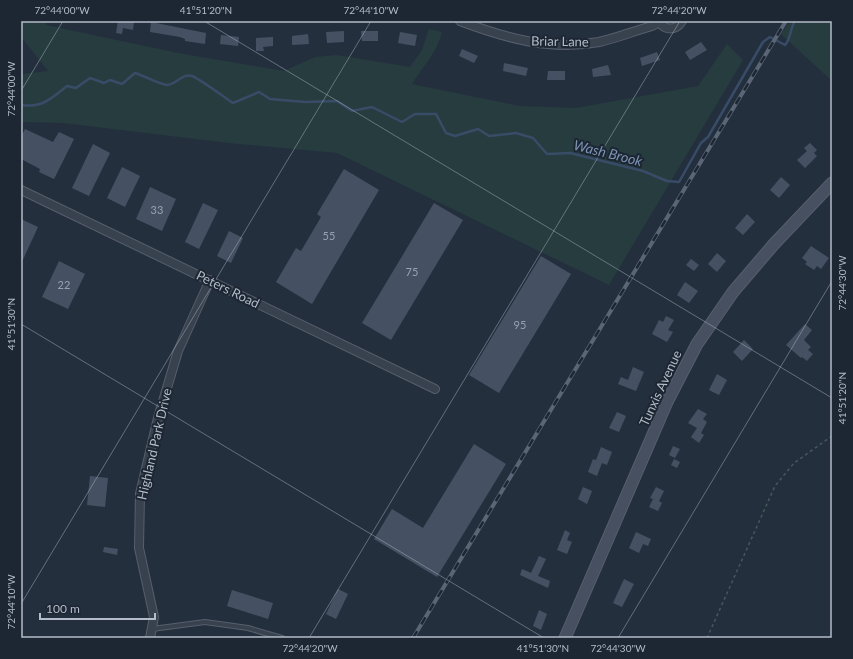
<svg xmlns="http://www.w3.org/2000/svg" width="853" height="659" font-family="Lato,sans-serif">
<rect width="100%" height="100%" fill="#242f3e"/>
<path fill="#263c3f" d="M21,21H46V25L178,53L284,71L315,57L337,55L410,67L422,50L429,29L442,32C437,53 423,66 412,84L520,106L576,108L698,86L727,44L743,60L609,285L337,153L229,143L63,123L21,122V74L48,71L21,37Z
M790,21H832V81L781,34Z"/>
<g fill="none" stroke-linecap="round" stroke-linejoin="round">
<path stroke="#394c67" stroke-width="2.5" d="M21,105C42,108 51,99 67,86L76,88L90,78L104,83L110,80L122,84L135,73C145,76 158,84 167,85C176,85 182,73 192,76C200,79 224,97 233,103L259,92L270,99L305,102L337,101L352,111L372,107L402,122L415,114H436L446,133L455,136L478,129L489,136L516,133L533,138L547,154L570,153L643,171L667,181L679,182L701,143L708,137L763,42L770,37L785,45C791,39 790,28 795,21"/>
</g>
<path fill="#455162" d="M118,21H134L133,30L123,28L122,34L116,33Z
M151,22L206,33L205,44L185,41V39L180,37L150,32Z
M344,31V42L327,43L326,32Z
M361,31H378V41H362Z
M400,32L417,35L415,46L398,43Z
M308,34L309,44L292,45V36Z
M221,35L239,37L238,46L220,44Z
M273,37V46L263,47L264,51H256V38Z
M701,42L707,50L690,60L685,52Z
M462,49L478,56L474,63L459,56Z
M657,52L660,60L642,66L640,58Z
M504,63L528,68L526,76L503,71Z
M608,65L611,75L593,77L592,69Z
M548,71H565V80H547Z
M25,129L53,142L59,132L74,139L54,179L39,172L40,169L21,159V137Z
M810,143L817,150L814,153L817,156L805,168L797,160L807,151L804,148Z
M93,144L110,153L89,196L72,188Z
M122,167L140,176L125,207L107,198Z
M344,169L379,190L312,304L276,282L296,248L301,251L321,217L317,214Z
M781,177L790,185L779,198L770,190Z
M150,187L176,199L162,231L136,219Z
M203,203L218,210L199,249L185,242Z
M434,203L463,220L391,340L362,323Z
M747,214L755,222L743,235L735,228Z
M21,219L38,227L21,264Z
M229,231L243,238L231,263L217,256Z
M811,246L829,258L821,269L817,266L814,270L805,264L807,262L802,258Z
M717,253L726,261L717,272L708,264Z
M541,256L571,274L499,393L469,375Z
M691,259L699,265L694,271L686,265Z
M59,261L85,274L68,309L42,297Z
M685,282L698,291L689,303L677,295Z
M666,316L674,320L668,330L673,332L667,342L652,334L659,320L663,322Z
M805,324L812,330L804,340L811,347L808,350L813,354L807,361L802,357L801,358L786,345Z
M744,340L753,349L742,361L733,352Z
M633,367L644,372L636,391L618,384L621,377L628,380Z
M717,374L727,380L719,395L709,390Z
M698,409L707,414L703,419L707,422L701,433L704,435L699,443L691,437L697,428L688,423Z
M617,412L626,416L619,432L609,428Z
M474,444L506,464L437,577L374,539L392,509L423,528Z
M673,446L680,449L675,458L669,455Z
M601,447L612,452L607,465L602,463L597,476L588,472L593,459L596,460Z
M674,459L680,462L677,468L671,465Z
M90,476L108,478L105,507L87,505Z
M583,487L592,491L587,504L578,499Z
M656,487L664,491L659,501L662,503L658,511L649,507L653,499L650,498Z
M565,530L570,533L567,540L572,542L567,554L557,550Z
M636,532L651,539L648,546L643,544L639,553L629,548Z
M104,547L118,549L117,555L103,552Z
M539,556L546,559L538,576L550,581L548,588L520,575L522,569L531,573Z
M624,579L634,584L622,607L613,603Z
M338,589L348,594L336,619L326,614Z
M232,590L273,603L268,619L227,606Z
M539,610L547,614L541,630L533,626Z"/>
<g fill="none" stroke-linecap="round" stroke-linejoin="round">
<g stroke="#565f6c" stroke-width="6">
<path id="service" d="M152,629L205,622L248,628L282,638"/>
</g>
<g stroke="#565f6c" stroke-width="10">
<path id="minor" d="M460,21C505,38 550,51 599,42C617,38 634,31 652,26L659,22
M658,21C665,31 676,31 682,21
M21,190L435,389
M150,638L154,617L139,548L140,494L158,418L178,351L210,280"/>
</g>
<g stroke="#565f6c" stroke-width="13">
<path id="secondary" d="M565,638L667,402L697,344L733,292L774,244L832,183"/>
</g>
<path stroke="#44595c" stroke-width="1.5" stroke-dasharray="3 3" stroke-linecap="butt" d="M707,638L775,486L794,463L832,436"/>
<use href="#service" stroke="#38414e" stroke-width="4"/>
<use href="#minor" stroke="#38414e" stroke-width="8"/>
<use href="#secondary" stroke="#465061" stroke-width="11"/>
<g stroke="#5a6575" stroke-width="4">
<path id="rail" d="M413,638L786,21"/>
</g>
<use href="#rail" stroke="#1d2633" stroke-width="2.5" stroke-dasharray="8" stroke-linecap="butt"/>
</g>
<path fill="none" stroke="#b4bcc9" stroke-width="1" stroke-opacity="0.45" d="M204,21L832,398M21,91L63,21M21,324L544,638M21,604L371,21M309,638L680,21M618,638L832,281"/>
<g text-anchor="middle" stroke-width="4" stroke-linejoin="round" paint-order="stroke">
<g font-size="11" fill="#98a1af">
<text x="157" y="214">33</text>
<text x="329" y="240">55</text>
<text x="412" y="276">75</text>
<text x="64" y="289">22</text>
<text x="520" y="329">95</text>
</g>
<g font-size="13" fill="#b4bcc9" stroke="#1d2633">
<text transform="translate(560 41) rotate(1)" y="5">Briar Lane</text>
<text transform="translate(228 289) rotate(26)" y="5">Peters Road</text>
<text transform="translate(660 388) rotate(-65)" y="5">Tunxis Avenue</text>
<text transform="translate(154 444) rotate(-77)" y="5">Highland Park Drive</text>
</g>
<g font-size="14" font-style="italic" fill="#7c92b1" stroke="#1d2633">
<text transform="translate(608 153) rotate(14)" y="5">Wash Brook</text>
</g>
</g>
<rect width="853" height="659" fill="none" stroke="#1d2633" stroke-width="44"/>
<path d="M40 613v6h115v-6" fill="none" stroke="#b4bcc9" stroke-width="2"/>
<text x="46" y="613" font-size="12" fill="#b4bcc9" stroke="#1d2633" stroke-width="3" paint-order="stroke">100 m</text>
<rect x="22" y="22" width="809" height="615" fill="none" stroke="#b4bcc9" stroke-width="1.5"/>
<g font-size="10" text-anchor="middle" fill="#b4bcc9">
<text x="62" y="14">72°44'00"W</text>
<text x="206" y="14">41°51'20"N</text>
<text x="371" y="14">72°44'10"W</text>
<text x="679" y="14">72°44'20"W</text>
<text transform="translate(11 89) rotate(-90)" y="4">72°44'00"W</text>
<text transform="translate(842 283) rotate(-90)" y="4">72°44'30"W</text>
<text transform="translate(11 324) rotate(-90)" y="4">41°51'30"N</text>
<text transform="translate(842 398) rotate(-90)" y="4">41°51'20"N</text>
<text transform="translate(11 602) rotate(-90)" y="4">72°44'10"W</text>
<text x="310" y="652">72°44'20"W</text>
<text x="543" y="652">41°51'30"N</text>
<text x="618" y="652">72°44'30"W</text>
</g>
</svg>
